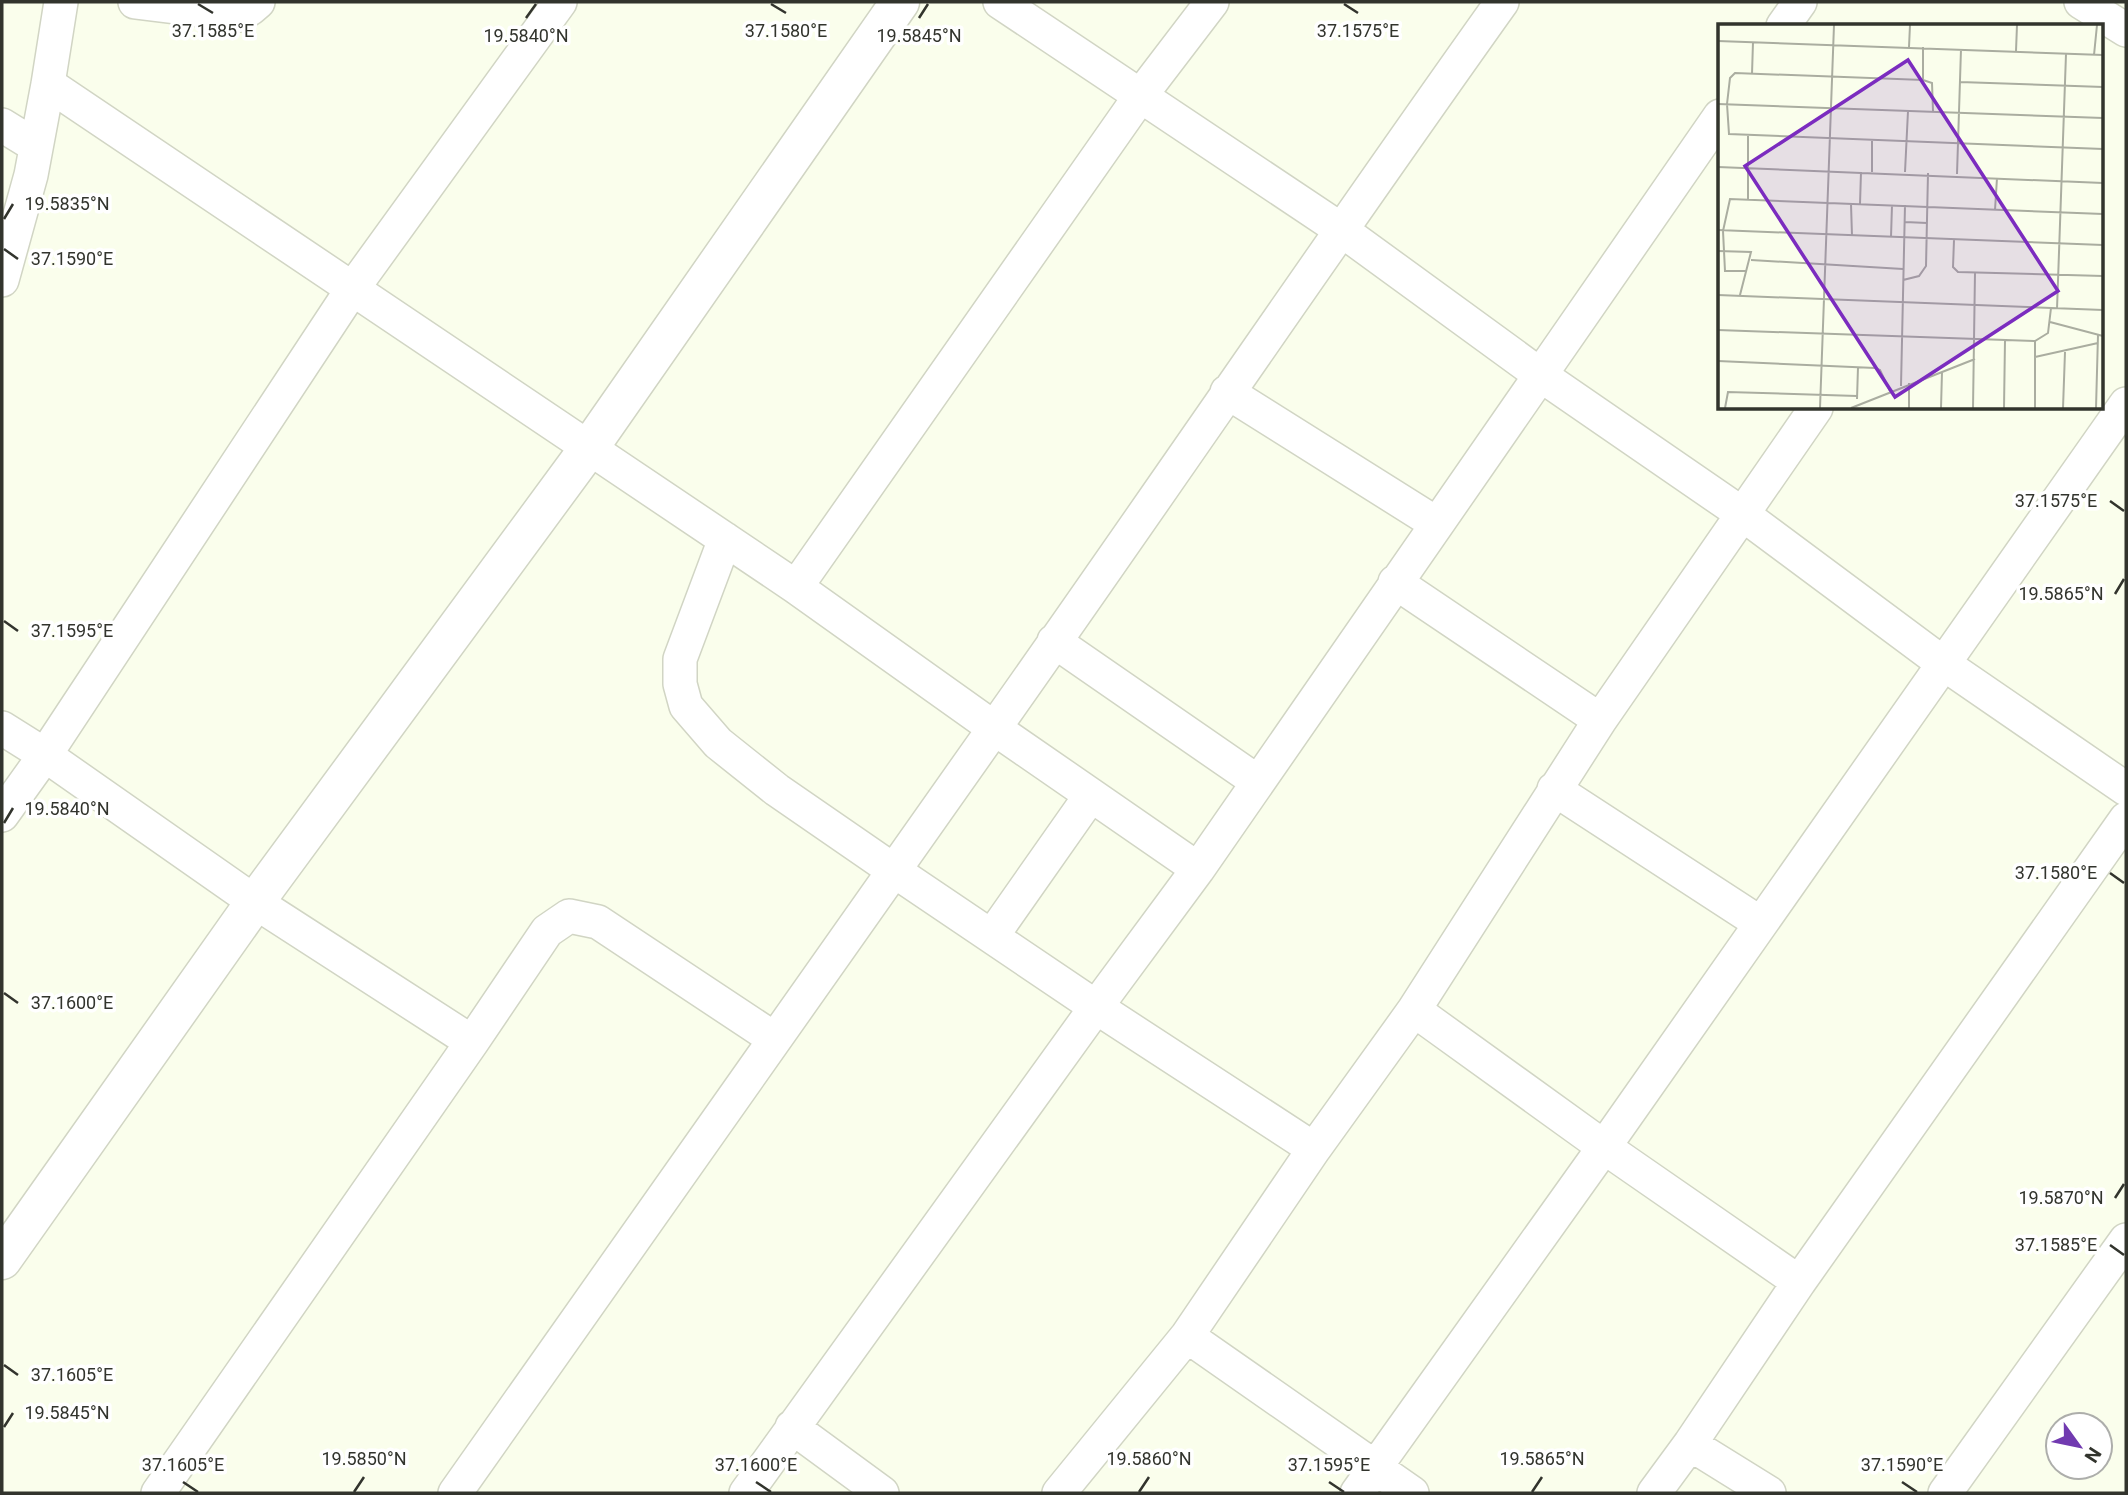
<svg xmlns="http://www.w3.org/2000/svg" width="2128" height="1495" font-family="Roboto,sans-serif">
<rect width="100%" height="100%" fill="#fafeec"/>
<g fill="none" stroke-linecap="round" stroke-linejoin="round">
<g stroke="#d1d5c4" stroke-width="36">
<path id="street" d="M135,2L240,15L251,8L258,2
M1000,2L1340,229L1539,374L1741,513L1944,664L2126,789
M2081,2L2126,30
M1783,26L1800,2
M48,84L796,587L994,728L1198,869
M2,125L36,146
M2,280L31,175L48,84L61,2
M1227,392L1437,524
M725,539L680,659V684L686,706L718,743L777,790L893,870L1096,1007L1314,1149
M1395,582L1600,720
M796,587L1141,95L1212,2
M1054,641L1258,782
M2,728L45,755L255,902L472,1042
M1554,789L1760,923
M2,815L45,755L353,288L560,2
M992,936L1091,795
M1414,1010L1604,1147L1799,1282
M1187,1336L1412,1493
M792,1427L882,1493
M1690,1444L1769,1493
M158,1493L472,1042L547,931L569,916L598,922L773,1038
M455,1493C633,1238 813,984 993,730C1164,488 1330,243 1502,2
M746,1493L1096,1007L1198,869L1720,116
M1059,1493L1187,1336L1314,1149L1414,1010L1600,720L1816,408
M1357,1493L1604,1147L2126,404
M1654,1493L1690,1444L1799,1282L2126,819
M1945,1493L2126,1240"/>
</g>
<g stroke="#d1d5c4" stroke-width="41">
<path id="secondary" d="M2,1260L255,902L589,448L900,2"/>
</g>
<use href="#street" stroke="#fff" stroke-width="33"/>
<use href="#secondary" stroke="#fff" stroke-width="38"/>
</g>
<path fill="none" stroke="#32342d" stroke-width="2.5" d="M198,4L213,13M771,4L786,13M1344,4L1358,13M526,18L536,4M919,18L928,4M4,219L13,204M4,249L18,259M2110,501L2124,511M2115,594L2124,579M4,621L18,631M4,823L13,808M2110,873L2124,883M4,993L18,1003M2115,1198L2124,1184M2110,1245L2124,1255M4,1365L18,1375M4,1427L13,1413M183,1482L198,1492M756,1482L771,1492M1329,1482L1344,1492M1902,1482L1917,1492M354,1492L364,1477M1139,1492L1149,1477M1532,1492L1542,1477"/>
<g transform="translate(1718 24)">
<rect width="385" height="385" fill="#fafeec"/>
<path fill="none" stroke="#aaada0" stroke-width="2" d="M0,17L385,31M191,23L192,1M205,23V56L17,49L12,54L9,80L11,110L385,125M298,27L299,1M376,31L379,1M34,50L35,18M205,56L214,59L215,87M242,58L385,63M0,80L385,94M0,143L385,159M154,148V117M187,148L190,87M239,150L243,25M30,176V112M133,180L134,212M142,180L143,148M277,186L279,154M187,198L209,199M0,206L385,221M173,213L174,181M236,216L235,243L240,248L385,252M0,227L33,228L22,271M33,236L185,245M28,247H7L5,207L12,175L385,190M185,256L201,252L208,242L210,149M0,271L385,286M339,285L348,30M332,298L385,312M0,306L317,317L330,309L333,284M317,333L380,319M0,337L157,344L162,346L172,367M191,359V384M183,362L187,181M139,375L140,343M7,384L10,368L139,372M102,384L116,1M133,384L257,335M223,384L224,348M255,384L257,248M286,384L287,316M317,384V317M345,384L347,328M378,384L380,311"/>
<path fill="#7b2cbf" fill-opacity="0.15" stroke="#7b2cbf" stroke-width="3.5" d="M190,36L340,267L177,373L27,142Z"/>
<rect width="385" height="385" fill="none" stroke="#32342d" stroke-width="3.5"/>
</g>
<g font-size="18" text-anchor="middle" fill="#32342d" stroke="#fff" stroke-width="7" stroke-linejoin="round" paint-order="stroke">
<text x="213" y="37">37.1585°E</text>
<text x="786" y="37">37.1580°E</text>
<text x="1358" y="37">37.1575°E</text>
<text x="919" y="42">19.5845°N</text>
<text x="526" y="42">19.5840°N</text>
<text x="67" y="210">19.5835°N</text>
<text x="72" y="265">37.1590°E</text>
<text x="2056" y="507">37.1575°E</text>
<text x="2061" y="600">19.5865°N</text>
<text x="72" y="637">37.1595°E</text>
<text x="67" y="815">19.5840°N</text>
<text x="2056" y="879">37.1580°E</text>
<text x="72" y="1009">37.1600°E</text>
<text x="2061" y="1204">19.5870°N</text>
<text x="2056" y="1251">37.1585°E</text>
<text x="72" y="1381">37.1605°E</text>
<text x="67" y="1419">19.5845°N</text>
<text x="364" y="1465">19.5850°N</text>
<text x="1149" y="1465">19.5860°N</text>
<text x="1542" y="1465">19.5865°N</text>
<text x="183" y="1471">37.1605°E</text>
<text x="756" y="1471">37.1600°E</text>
<text x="1329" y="1471">37.1595°E</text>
<text x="1902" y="1471">37.1590°E</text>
</g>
<rect width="2128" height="1495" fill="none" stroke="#32342d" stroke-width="7"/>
<g transform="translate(2079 1446) rotate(123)"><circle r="33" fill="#ffffff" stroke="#adaeab" stroke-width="2"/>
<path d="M0-5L12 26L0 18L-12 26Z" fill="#713ab0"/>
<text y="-10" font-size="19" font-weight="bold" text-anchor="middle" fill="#32342d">N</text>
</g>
</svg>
